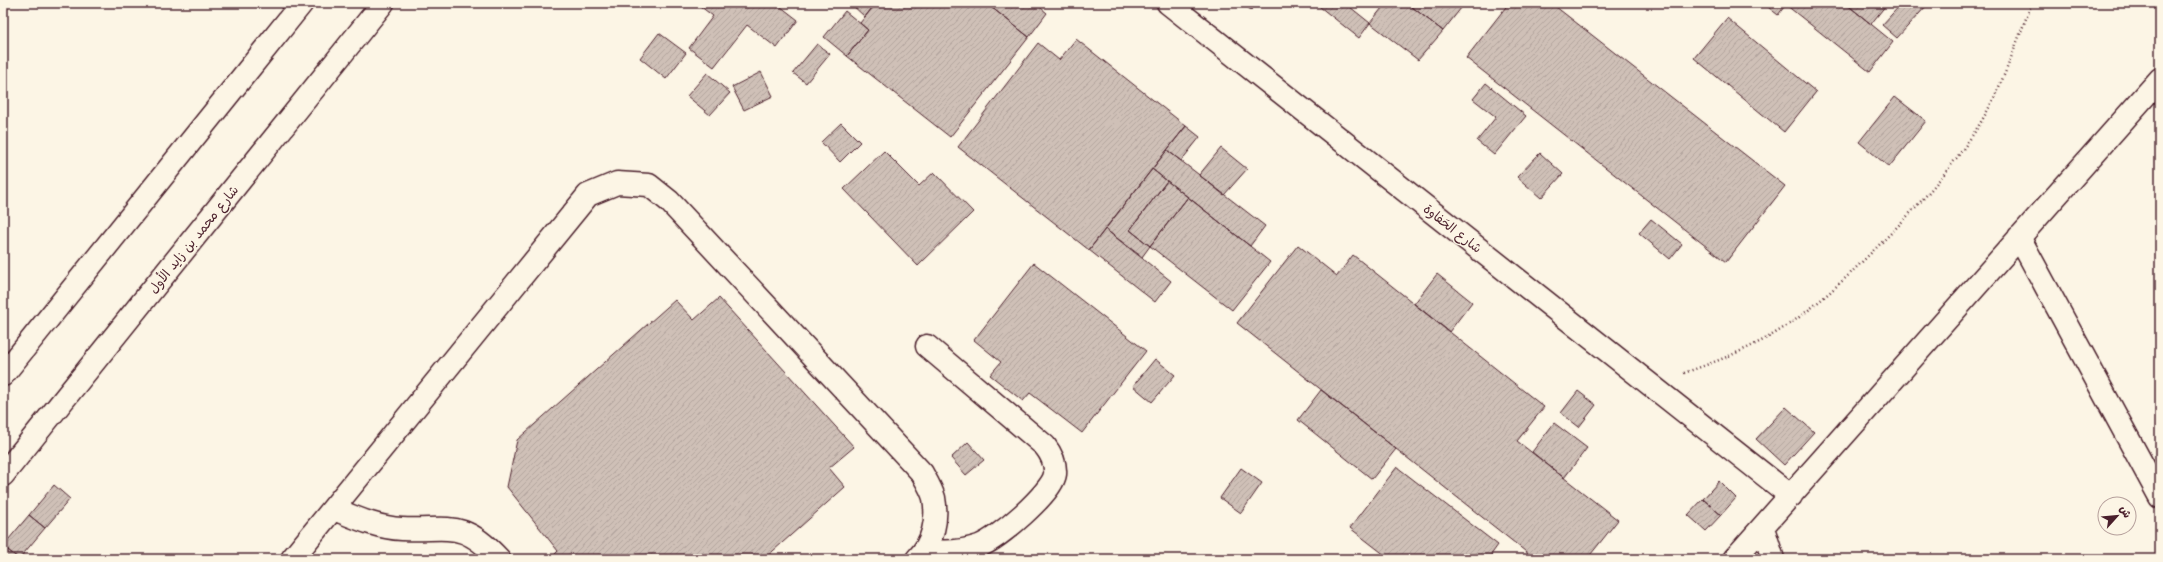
<svg xmlns="http://www.w3.org/2000/svg" width="2163" height="562" font-family="'Comic Neue','Playpen Sans Arabic',sans-serif">
<defs>
<pattern id="building-hatch" width="6" height="6" patternUnits="userSpaceOnUse"><rect width="6" height="6" fill="#cfc0b7"/><path d="M-1 1l2-2M0 6l6-6M5 7l2-2" fill="none" stroke="#b3a59e"/></pattern>
</defs>
<rect width="100%" height="100%" fill="#fcf5e5"/>
<filter id="ink" filterUnits="userSpaceOnUse"><feTurbulence type="fractalNoise" baseFrequency=".025" numOctaves="2"/><feDisplacementMap in="SourceGraphic" scale="8" xChannelSelector="R" yChannelSelector="G"/><feConvolveMatrix kernelMatrix="1 2 1 2 8 2 1 2 1" color-interpolation-filters="sRGB"/></filter>
<g filter="url(#ink)">
<path fill="url(#building-hatch)" stroke="#4a1f2b" d="M696,3H776L798,20L777,48L747,25L714,67L689,48L713,16Z
M850,3H876L865,17Z
M876,3H986L1029,37L950,137L847,56L868,30L860,23Z
M986,3H1035L1047,13L1029,37Z
M1241,3H1256L1251,10Z
M1315,3H1345L1370,23L1359,38Z
M1386,3H1407L1443,31L1418,60L1370,23Z
M1407,3H1465L1443,31Z
M1509,3H1551L1785,186L1726,262L1466,58Z
M1763,3H1787L1778,15Z
M1787,3H1845L1893,42L1870,72L1786,5Z
M1845,3H1883L1886,5L1871,24Z
M1902,3H1929L1897,38L1882,25Z
M845,11L868,30L847,56L824,37Z
M1727,18L1816,92L1784,132L1694,58Z
M659,33L686,53L666,79L640,58Z
M1076,39L1186,126L1089,250L958,147L1038,43L1059,60Z
M817,44L830,54L806,83L793,73Z
M761,72L773,96L744,110L732,87Z
M707,73L730,93L710,115L687,96Z
M1486,83L1526,116L1494,155L1477,141L1496,117L1473,99Z
M1895,97L1926,121L1889,167L1859,142Z
M841,123L860,142L840,162L821,142Z
M1186,126L1200,137L1181,161L1167,150Z
M1221,148L1247,169L1224,195L1199,175Z
M1167,150L1265,226L1250,246L1152,169Z
M884,151L919,186L934,172L973,212L918,266L844,189Z
M1540,153L1563,174L1541,198L1517,177Z
M1152,169L1167,181L1130,230L1150,246L1142,257L1105,229Z
M1167,181L1188,197L1150,246L1130,230Z
M1188,197L1270,262L1232,310L1150,246Z
M1651,219L1682,244L1670,259L1639,233Z
M1105,229L1171,281L1155,302L1089,250Z
M1298,245L1337,276L1353,255L1544,407L1517,441L1618,520L1587,559H1535L1237,323Z
M1034,263L1146,351L1082,433L1030,393L1023,401L990,375L1001,362L974,340Z
M1437,274L1472,302L1449,332L1414,304Z
M719,298L854,447L829,468L845,487L764,559H550L558,551L507,487L517,440L675,300L694,320Z
M1155,359L1175,375L1152,402L1133,386Z
M1321,390L1396,449L1372,479L1298,420Z
M1578,391L1596,405L1579,427L1561,413Z
M1786,407L1814,432L1784,465L1756,439Z
M1554,423L1587,448L1564,478L1532,452Z
M968,442L984,460L966,475L951,458Z
M1397,467L1498,545L1488,559H1390L1350,528Z
M1241,468L1262,483L1241,513L1220,498Z
M1719,481L1736,498L1721,515L1703,499Z
M54,485L70,499L45,528L29,515Z
M1703,499L1721,515L1706,531L1688,515Z
M29,515L45,528L19,559L3,546Z
M3,546L19,559H3Z"/>
<g fill="none" stroke-linecap="round" stroke-linejoin="round">
<g stroke="#4a1f2b" stroke-width="25">
<path id="minor" d="M1168,3L1791,496
M2019,237L2160,497
M334,509C356,518 378,528 402,529C450,531 462,519 499,559
M1763,528L1773,559
M925,550C944,553 961,552 979,546C997,540 1053,492 1055,474C1056,463 1052,455 1045,446L927,346
M292,559L588,195L617,183L649,185L669,201L922,473C926,480 932,490 934,498C938,520 933,543 917,559
M1734,559L2160,79"/>
</g>
<g stroke="#4a1f2b" stroke-width="25">
<path id="major" d="M3,375L302,3
M3,475L383,3"/>
</g>
<path stroke="#4a1f2b" stroke-width="2.5" stroke-dasharray="1 3" stroke-linecap="butt" d="M1684,373C1712,363 1739,353 1765,339C1805,317 1838,286 1870,254C1912,213 1950,172 1981,122C2003,85 2016,43 2032,3"/>
<use href="#minor" stroke="#fcf5e5" stroke-width="22"/>
<use href="#major" stroke="#fcf5e5" stroke-width="22"/>
</g>
</g>
<g text-anchor="middle" stroke-width="3" stroke-linejoin="round" paint-order="stroke">
<g font-size="13" fill="#4a1f2b" stroke="#fcf5e5">
<text transform="translate(1453 228) rotate(38)" y="5">شارع الحَفاوة</text>
<text transform="translate(193 239) rotate(-51)" y="5">شارع محمد بن زايد الأول</text>
</g>
</g>
<rect width="2163" height="562" fill="none" stroke="#fcf5e5" stroke-width="16"/>
<rect x="8" y="8" width="2147" height="546" fill="none" stroke="#4a1f2b" stroke-width="1.5" filter="url(#ink)"/>
<g transform="translate(2117 516) rotate(63)"><circle r="19" fill="#fcf5e5" stroke="#b59f9b"/>
<path d="M0-3L7 15L0 10L-7 15Z" fill="#4a1f2b"/>
<text y="-6" font-size="11" font-weight="bold" text-anchor="middle" fill="#4a1f2b">ش</text>
</g>
</svg>
